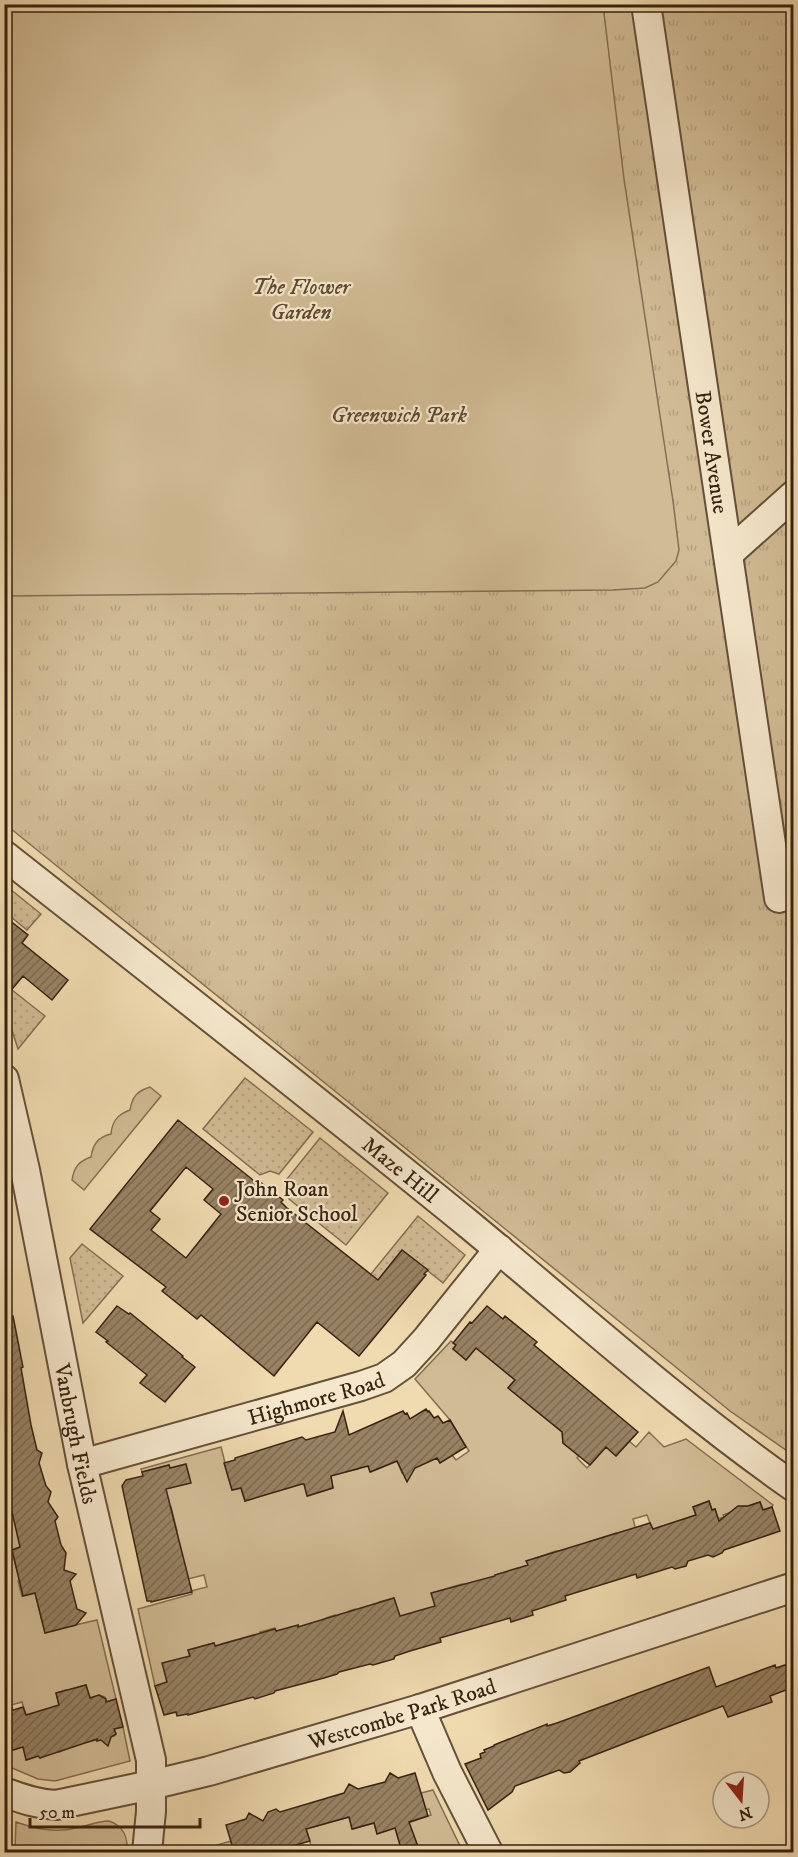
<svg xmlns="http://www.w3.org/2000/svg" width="798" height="1857" font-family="'IM FELL DW Pica',serif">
<defs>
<pattern id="grass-dots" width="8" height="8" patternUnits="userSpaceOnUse" patternTransform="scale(1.5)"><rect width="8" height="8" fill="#d1bb95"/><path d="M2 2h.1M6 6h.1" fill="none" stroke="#b4a07f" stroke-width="1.8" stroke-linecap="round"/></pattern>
<pattern id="park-tufts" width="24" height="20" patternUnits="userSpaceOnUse" patternTransform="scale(1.5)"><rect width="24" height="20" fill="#d1bb95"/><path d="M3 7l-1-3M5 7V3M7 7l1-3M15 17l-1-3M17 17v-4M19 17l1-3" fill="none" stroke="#b4a07f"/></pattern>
<pattern id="building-hatch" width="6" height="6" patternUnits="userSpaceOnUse" patternTransform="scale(1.5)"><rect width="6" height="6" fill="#978264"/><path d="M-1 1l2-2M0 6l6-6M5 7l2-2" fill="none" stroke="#7c6a51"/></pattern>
</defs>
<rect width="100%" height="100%" fill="#f0dab0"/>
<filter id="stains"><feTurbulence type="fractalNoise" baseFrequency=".00333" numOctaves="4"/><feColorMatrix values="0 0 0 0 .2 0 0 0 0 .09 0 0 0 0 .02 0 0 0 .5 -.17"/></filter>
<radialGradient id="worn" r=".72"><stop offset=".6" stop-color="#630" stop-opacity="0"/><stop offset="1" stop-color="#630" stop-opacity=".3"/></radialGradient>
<path fill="url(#grass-dots)" stroke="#846e53" stroke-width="1.5" d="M5,885L41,914L27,930L5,912Z
M12,990L45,1016L18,1049L5,1009V999Z
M245,1078L313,1132L279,1174L270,1171L260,1175L203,1129Z
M320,1138L388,1193L346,1245L289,1199L292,1188L287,1179Z
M418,1216L465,1255L443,1283L402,1250L366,1296L358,1290Z
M82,1244L123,1276L83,1323L70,1258Z"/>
<path fill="url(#park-tufts)" stroke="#846e53" stroke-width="1.5" d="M4,5H793V1455L730,1411L5,824Z"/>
<path fill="#d1bb95" stroke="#846e53" stroke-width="1.5" d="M4,5H603L624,179L673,501L679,550L676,561L658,582L645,588L613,590L5,596Z
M150,1087L161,1096L84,1190L72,1180C74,1167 79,1161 91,1157C93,1144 98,1137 111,1134C112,1121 118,1114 130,1110C132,1097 137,1091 150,1087Z
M451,1341L456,1345L453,1349L466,1360L476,1348L510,1376L519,1375L508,1388L565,1413L563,1443L567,1446L606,1426L577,1458L587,1468L606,1447L616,1456L629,1441L636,1447L649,1432L664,1447L686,1439L773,1505L772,1507L763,1510L760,1502L723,1515L724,1517L718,1519L715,1509L712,1510L709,1501L693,1507L696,1515L657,1528L653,1531L647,1515L633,1519L638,1538L616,1533L588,1542L591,1553L556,1551L527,1561L529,1568H518L495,1575L499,1588L462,1584L432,1593L435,1606L405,1636L394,1598L379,1602L386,1626L355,1609L349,1611L352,1620L338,1625L335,1615L326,1618L302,1641L298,1625L281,1648L275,1628L260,1632L268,1661L244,1668L236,1640L221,1644L226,1663L220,1664L214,1643L188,1650L191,1660L167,1682L155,1686L138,1609L192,1594L191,1591L207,1587L204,1575L188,1579L165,1534L177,1531L171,1507L162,1509L169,1465L142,1472L141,1469L221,1447L232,1490L241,1488L245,1501L301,1484H304L308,1496L333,1488L330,1474L344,1470L345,1472L358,1469L366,1463L371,1472L397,1461L402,1473L404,1472L414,1420L440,1463L452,1455L456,1460L469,1451L450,1420L415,1379Z
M14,1512L23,1546L12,1550L17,1571L31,1578L18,1581L22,1596L35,1593L45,1632L97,1620L116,1699L106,1702L105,1697L99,1695L93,1697L91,1701L86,1685L72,1689L87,1742L114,1736L116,1734L114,1729L123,1727L130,1761L55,1781L38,1779L5,1765V1738L23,1747L27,1760L38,1756L40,1758L57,1750L59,1752L81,1743L66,1690L56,1693L60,1708L27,1718L22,1702L11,1705L13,1710L5,1713V1514Z
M433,1790L460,1846L449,1852H313L306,1829L349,1817L353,1829L374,1823L378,1833C396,1828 413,1821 431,1815L429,1809L425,1810L421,1793Z
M109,1821C124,1826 128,1837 127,1852H123V1849L111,1848L109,1849L100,1850L99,1851L77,1852V1850L15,1849L16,1822C36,1829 55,1833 76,1828C87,1826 97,1821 109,1821Z
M231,1841L234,1852H216L217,1845Z"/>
<path fill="url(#building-hatch)" stroke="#372211" stroke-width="1.5" fill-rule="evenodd" d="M4,916L28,935L22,943L68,980L52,1000L23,976L4,999Z
M178,1120L253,1180L259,1184L260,1182L283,1200L281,1202L287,1208L378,1280L402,1250L428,1270L424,1274L426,1275L359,1356L317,1322L274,1376L201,1315L197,1319L162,1291L166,1287L90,1229ZM186,1167L213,1189L204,1200L221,1214L186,1258L151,1230L160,1219L150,1211Z
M117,1306L129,1314L130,1313L183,1356L182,1357L195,1367L165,1402L140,1383L147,1375L106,1342L108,1341L96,1332Z
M487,1306L503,1319L505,1316L537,1342L534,1345L638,1432L616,1456L606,1447L590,1465L563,1443L562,1432L508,1388L515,1380L476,1348L466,1360L453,1349L456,1345L453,1343L470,1322L472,1323Z
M13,1316L23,1367L21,1368L31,1425L37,1450L42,1453L39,1463L46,1486L51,1492L48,1502L58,1517L55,1521L61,1545L66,1553L64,1570L76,1574L70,1581L77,1609L86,1613L76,1625L45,1633L35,1593L23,1596L12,1550L20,1547L12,1512L4,1514V1317Z
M426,1409L428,1412L429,1411L434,1418L438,1416L443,1423L450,1420L466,1447L440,1463L437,1458L415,1468L407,1482L397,1461L370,1472L368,1466L331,1476L333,1488L307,1496L304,1484H302L245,1501L241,1488L232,1490L224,1463L235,1460V1458L302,1437L306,1440L335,1432L343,1411L349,1435L403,1411L405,1414L407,1413L410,1419Z
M186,1464L191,1483L166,1489L192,1592L151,1602V1601H147L122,1486L126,1480L143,1476L142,1472L169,1465L170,1468Z
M709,1501L712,1510L715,1509L719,1521L738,1506H748L760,1502L763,1510L772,1507L780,1531L724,1550L722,1553L713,1557L708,1555L688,1561L686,1566L675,1569L672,1567L637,1578L636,1574L565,1596L566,1600L532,1611L533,1615L511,1622L510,1618L440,1638L441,1642L410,1651L395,1656L394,1659L373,1665L370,1664L339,1672L337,1674L324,1678L275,1691L274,1693L255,1699L253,1697L188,1715V1714L177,1716L176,1712L164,1715L155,1686L167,1682L162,1663L190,1656L188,1650L214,1643L215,1646L275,1629L276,1631L298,1625V1627L394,1598L400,1616L435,1606L431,1593L495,1576V1575L528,1565L526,1561L650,1523L653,1529L696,1515L693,1507Z
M788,1664L794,1679V1687L770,1696L772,1702L728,1717L723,1706L654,1732L579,1761L580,1763L570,1772L564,1773L559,1770L515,1786L512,1792L488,1810L465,1764L481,1758L480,1754L485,1752L484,1750L494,1746V1745L547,1724V1726L557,1723L709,1667L716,1687L775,1665L776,1668Z
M86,1685L90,1698L99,1695L106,1699V1702L116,1699L123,1727L114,1729L116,1734L111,1737L108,1746L101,1740L97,1741V1739L40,1758L38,1756L26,1760L23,1747L10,1751L6,1739L4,1738V1713L23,1707L26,1715L59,1705L56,1693Z
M390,1773L398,1778L415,1773L428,1816L409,1822L420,1852H402L395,1828L377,1834L374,1823L352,1829L349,1817L306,1829L310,1841L272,1852H234L226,1825L246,1819L249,1813L263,1821L268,1812L276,1809L280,1812L344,1793L349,1784L358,1789L385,1782Z"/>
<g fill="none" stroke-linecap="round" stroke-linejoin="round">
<g stroke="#655039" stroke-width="32">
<g id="minor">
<path id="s1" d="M646,4L779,898"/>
<path d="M728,554L794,495"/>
<path id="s2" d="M4,855C159,977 314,1098 466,1222C574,1311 678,1406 794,1487"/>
<path id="s3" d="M4,1079L25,1170L82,1464L151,1760V1811L147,1852"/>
<path id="s4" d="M82,1464L361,1386L384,1378L404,1364L426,1340L499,1249"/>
<path d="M420,1709L447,1772L488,1852"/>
<path id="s5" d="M4,1792C22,1799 37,1804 56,1805L151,1785L209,1771L420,1709L794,1587"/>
</g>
</g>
<use href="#minor" stroke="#f5e7cc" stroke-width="28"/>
</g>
<circle fill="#8f2418" stroke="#f5e7cc" stroke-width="2" cx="224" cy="1201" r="6"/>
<g text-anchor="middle" stroke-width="4.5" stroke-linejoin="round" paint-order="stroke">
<g font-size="22" font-style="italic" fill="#5e4832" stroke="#f5e7cc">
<text x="301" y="294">The Flower<tspan x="301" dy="25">Garden</tspan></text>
<text x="399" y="422">Greenwich Park</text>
</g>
<g font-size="22" fill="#372211" stroke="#f5e7cc">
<text dy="8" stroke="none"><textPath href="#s1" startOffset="453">Bower Avenue</textPath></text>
<text dy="8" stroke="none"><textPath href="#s2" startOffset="506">Maze Hill</textPath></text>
<text dy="8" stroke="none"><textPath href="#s4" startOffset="243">Highmore Road</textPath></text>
<text dy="8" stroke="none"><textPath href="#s3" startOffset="362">Vanbrugh Fields</textPath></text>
<text dy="8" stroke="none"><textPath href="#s5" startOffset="412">Westcombe Park Road</textPath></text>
</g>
<g font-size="22" fill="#372211" stroke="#f5e7cc" text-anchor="start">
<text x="236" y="1196">John Roan<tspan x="236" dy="25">Senior School</tspan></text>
</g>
</g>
<rect width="798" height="1857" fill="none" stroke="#f0dab0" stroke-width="24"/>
<rect x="6" y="6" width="786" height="1845" fill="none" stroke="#372211" stroke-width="3"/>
<rect x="12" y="12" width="774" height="1833" fill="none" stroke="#372211" stroke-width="1.5"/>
<g transform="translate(741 1800) rotate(163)"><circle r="28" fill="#f5e7cc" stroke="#a99881" stroke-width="1.5"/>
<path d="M0-4.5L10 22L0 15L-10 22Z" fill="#8f2418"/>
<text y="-9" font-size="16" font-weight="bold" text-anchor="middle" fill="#372211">N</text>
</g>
<path d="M30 1818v9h170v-9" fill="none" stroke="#372211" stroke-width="3"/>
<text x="39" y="1818" font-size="18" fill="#372211" stroke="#f5e7cc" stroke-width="4.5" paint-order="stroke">50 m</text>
<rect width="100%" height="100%" filter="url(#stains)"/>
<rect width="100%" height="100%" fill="url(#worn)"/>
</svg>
